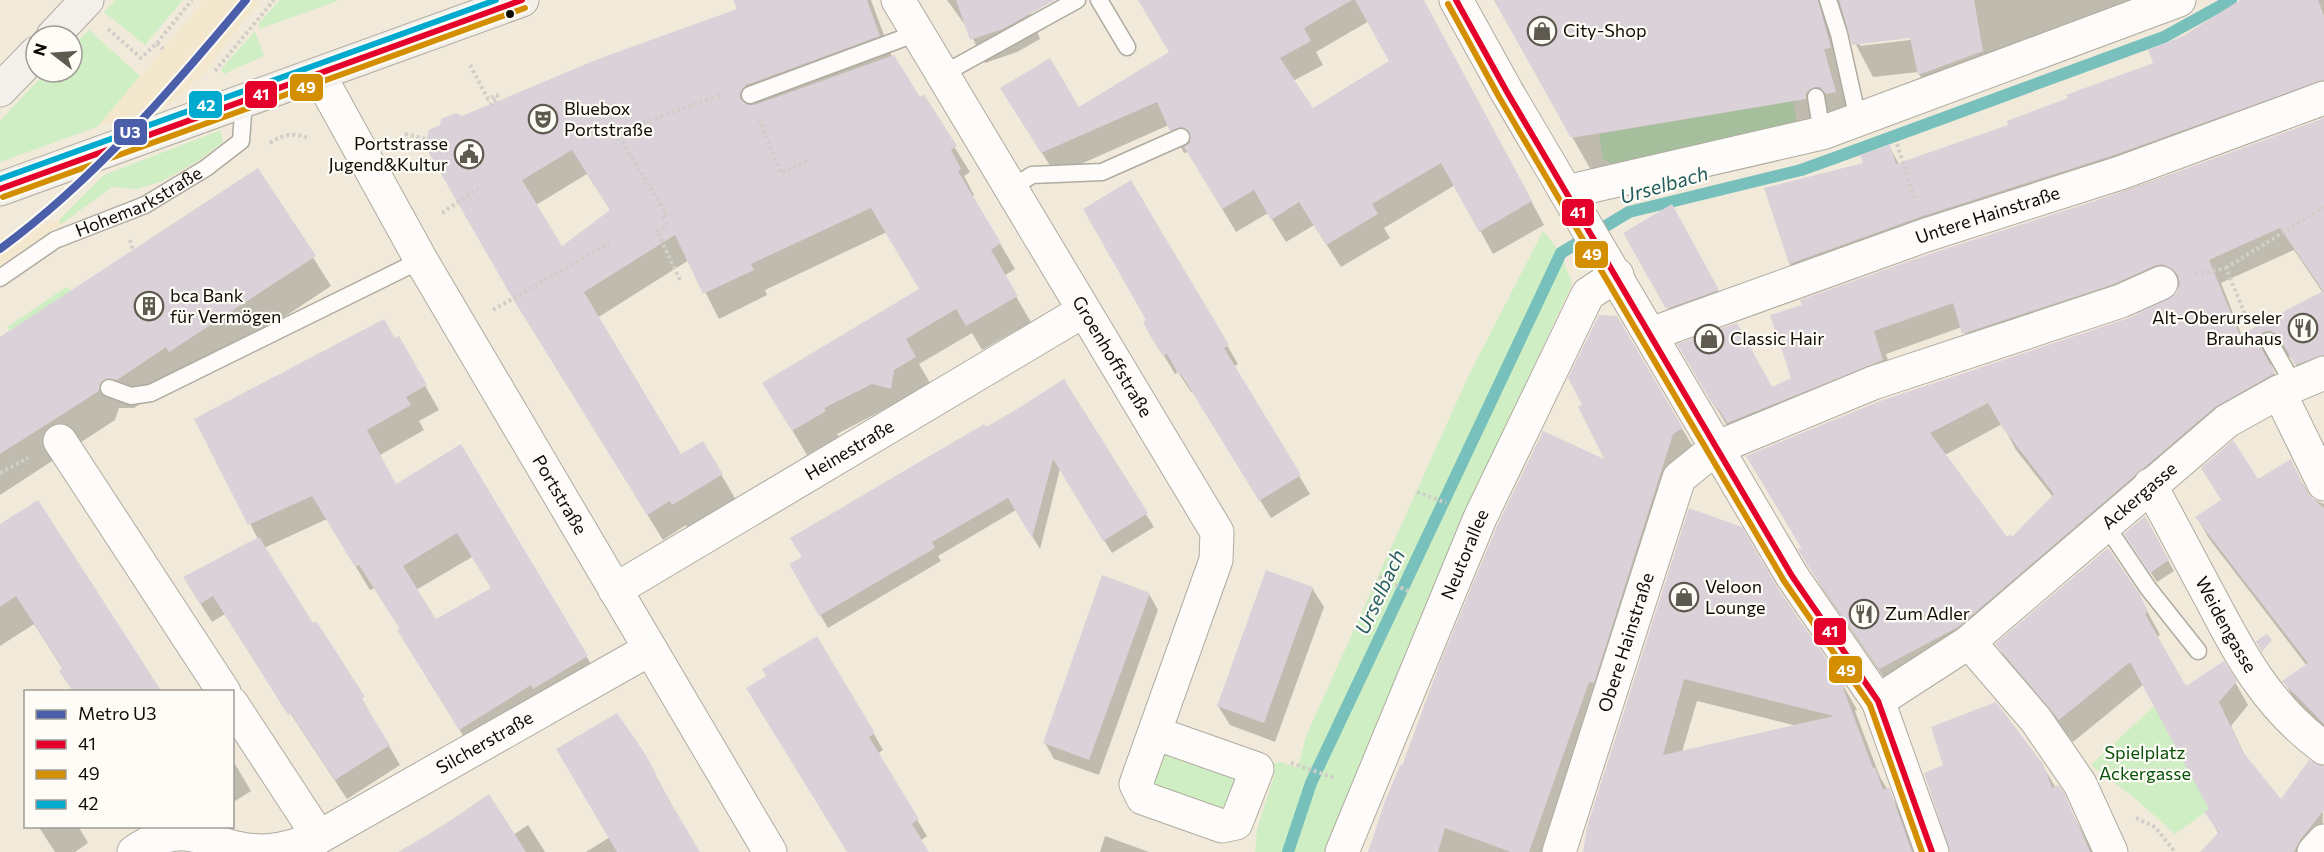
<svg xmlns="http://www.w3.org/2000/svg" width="2324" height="852" font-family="Commissioner,sans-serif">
<rect width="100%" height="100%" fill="#f1eadb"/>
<path fill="#f3e7cd" d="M204,0H260L205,72L171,104L97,127Z
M60,219V225L0,265V237Z"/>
<path fill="#cfeec3" d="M115,0H183L145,45L104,12Z
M280,0H340L259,29V23Z
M89,30L140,76L97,127L0,162V121L46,72H72V46Z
M255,31L264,56L224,74L221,69Z
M1793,101L1796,117L1794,126L1613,165L1603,159L1599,134Z
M221,130L223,142L196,162L162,181L138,189L112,187L60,225V219L104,175Z
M1543,231L1561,253L1572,284L1466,512L1324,852H1255L1257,829L1274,776L1273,764L1280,762L1298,768L1306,736L1468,377Z
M66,287L75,293L32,322L29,318L9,331L7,327Z
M2154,706L2227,797L2175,834L2138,801L2091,765Z
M1161,748L1244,775L1230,812L1148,783Z"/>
<path fill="#0003" fill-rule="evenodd" d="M735,0H871L892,57L920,99L923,97L970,172L964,176L974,195L972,196L1015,269L1004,276L1031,322L982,350L972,333L919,364L930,383L908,396L905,414L887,408L837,434L839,437L807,455L779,408L921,289L887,232L765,290L767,295L719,319L689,260L597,318L681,456L703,443L736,500L688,529L686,525L663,540L526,319L462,118L738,10ZM587,174L611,211L562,248L536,205Z
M947,0H1048L1028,7L1040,39L1017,52L985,63L968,29Z
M1139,0H1415L1445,40L1544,225L1493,254L1455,185L1384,228L1390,238L1341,267L1314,225L1286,242L1268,213L1236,232L1188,152L1184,153L1169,125L1056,175L1015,111L1079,109L1171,53ZM1369,21L1391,62L1312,110L1293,81L1323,65L1316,52Z
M1494,0H2148L1996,57L2001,84L1938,107L1918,72L1873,77L1844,22L1838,26L1853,125L1591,170ZM1917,36L1918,39L1860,46V43Z
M2243,0H2324V105L1803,286L1790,264L1766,189L1865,164L1889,146L1899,164L2009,126L2155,64L2183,37Z
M2324,120V381L2309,387L2292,358L2284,353L2276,355L2271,364L2272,370L2287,396L1893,691L1823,589L1800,551L1805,552L1749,456L2129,320L2177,295L2180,288L2176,287L1976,356L1962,327L1886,354L1895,383L1730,431L1680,345L1772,389L1793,379L1772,316ZM2294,250L2323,293L2242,336L2221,283ZM2002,424L2016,450L2053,497L2012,539H2007L1945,455Z
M258,170L331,286L187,381L184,375L134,408H119L115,420L0,495V338Z
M1131,182L1238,364L1233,367L1310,494L1271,518L1193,391L1191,392L1178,372L1175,374L1155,341L1148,321Z
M1683,226L1728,310L1679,327L1625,233Z
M1616,317L1693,447L1683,453L1604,701L1546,852H1368L1403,767L1607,462L1584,405Z
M398,338L439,410L419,421L424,430L380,455L396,486L461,446L601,681L474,753L413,655L401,630L374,588L370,590L327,519L264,548L312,626L334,651L400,765L347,799L225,614L212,622L196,597L258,539L196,419ZM472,557L492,589L436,621L416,590Z
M1063,381L1154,527L1112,553L1060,469L1040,549L1016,510L938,556L941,561L828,628L791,565L985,429Z
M2290,461L2311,498L2324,504V731L2297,704L2284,681L2307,666L2210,540L2197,518Z
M1690,510L1775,587L1844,687L1857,710L1855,711L1880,777L1901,812L1916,852H1584ZM1697,701L1797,726L1682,752Z
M2145,518L2174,571L2157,582L2132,544Z
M0,526L161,692L63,669L34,624L0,646Z
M1312,588L1324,607L1275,742L1230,725L1218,706Z
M1149,594L1158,610L1099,775L1054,759L1045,743Z
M2138,594L2160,635L2157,637L2186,688L2235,682L2248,705L2231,726L2247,760L2281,802L2324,768L2322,852H2218L2219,834L2206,812L2211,809L2144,684L2073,742L2010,667L1997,644Z
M758,705L874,734L883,750L877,754L927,836L920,841L927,852H848Z
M643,753L698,852H586L610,837Z
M232,759L251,791L232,803Z
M2042,765L2056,788L2062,794L2093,852H1951Z
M489,797L513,835L528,825L545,852H401Z
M38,826H78L88,843L75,852H55Z
M1105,836L1149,852H1100Z"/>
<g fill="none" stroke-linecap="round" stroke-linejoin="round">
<path stroke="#78c0bc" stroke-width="12" d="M1288,852L1311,783L1561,253L1629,212L1801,170L1840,156L2164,37L2231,0"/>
</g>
<path fill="#dbd1d9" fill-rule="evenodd" d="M733,0H867L880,36L746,85L740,93V99L748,105H754L894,55L920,97L924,94L957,146L951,150L961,169L958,171L1001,243L991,250L1018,296L966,326L956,309L906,339L916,357L894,370L891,389L872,384L824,408L826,411L792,431L762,383L919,289L871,208L751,264L754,270L703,294L675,235L584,292L681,454L703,441L723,474L672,505L670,501L647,515L510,294L425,146L429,130L440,125L441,119L456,113L462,116L598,59L737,9ZM572,150L610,210L562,246L522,180Z
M956,0H1055L1003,29L970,40Z
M1138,0H1352L1304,28L1311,41L1280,58L1313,108L1389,61L1355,0H1424L1532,201L1479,232L1441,163L1372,204L1378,214L1326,245L1299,202L1271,220L1254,190L1222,209L1184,147L1190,143V132L1182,127L1170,131L1157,102L1041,153L1000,88L1050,58L1079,107L1169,52Z
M1494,0H1818L1831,48L1824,49L1836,92L1826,94L1820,87H1814L1806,93V99L1793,101L1571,138Z
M1839,0H1974L1983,51L1918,75L1910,38L1852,45Z
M2240,0H2318L2324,16V80L2114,155L1920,217L1789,264L1764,188L1863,163L1860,155L1890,145L1896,164L2008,125L2007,121L2068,98L2066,95L2153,63L2148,50L2183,36Z
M2324,118V355L2295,365L2278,335L2270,331L2263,332L2259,340L2260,346L2275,373L2215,407L1958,627L1879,669L1808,566L1797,548L1802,549L1746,456L1880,401L2129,318L2176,294L2180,284L2178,275L2171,268L2162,264L2154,266L2114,284L1962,334L1953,303L1874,331L1883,360L1727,423L1718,408L1716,410L1677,344L1737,323L1772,387L1791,378L1770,315L1802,305L1800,300L1932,253L2126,191ZM2280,228L2323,291L2240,335L2209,260ZM1988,403L2002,427L2054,494L2012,537L2010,534L2007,537L1930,433Z
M258,168L316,256L169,352L166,347L117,380H103L99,391L0,454V337Z
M1131,180L1229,345L1224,348L1301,475L1259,501L1181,374L1179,375L1167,354L1163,356L1152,339L1143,322L1146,320L1083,209Z
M1672,204L1719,290L1666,309L1623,233Z
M1599,315L1617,316L1683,428L1673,434L1594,683L1589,682L1529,852H1511L1445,828L1438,852H1368L1384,804L1400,765L1402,766L1440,663L1497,526L1543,431L1604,459L1578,407L1582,405L1568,378Z
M384,319L395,338L399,336L427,385L406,397L411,405L367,430L396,484L461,444L588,656L533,689L531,685L459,730L397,630L400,629L359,565L355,567L312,496L248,525L194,419ZM457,533L491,588L436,619L403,566Z
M1064,379L1148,513L1103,541L1053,459L1032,538L1008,498L932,542L935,548L819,616L789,564L802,557L790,538L984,424L986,427L1019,408Z
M2233,440L2258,479L2291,459L2307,493L2324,508V724L2282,681L2308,663L2195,517L2221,500L2201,468Z
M38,500L91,582L162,692H73L59,671L63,668L16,596L0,607V524Z
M1689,508L1742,527L1777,587L1845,686L1843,688L1873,768L1875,767L1883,790L1889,787L1912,852H1583L1587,827ZM1684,679L1834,716L1663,755Z
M2145,516L2169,560L2150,573L2124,534Z
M259,537L313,623L316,621L335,650L365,697L361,699L390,745L335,780L291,713L288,715L213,596L200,604L183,577Z
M2108,548L2139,593L2148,611L2145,614L2186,686L2224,661L2237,681L2219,702L2243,752L2281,799L2309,760L2324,766V810L2300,840L2294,852H2200L2219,832L2204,812L2209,809L2130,662L2059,720L1995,644Z
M1266,570L1313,587L1264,723L1217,706Z
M1102,575L1150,593L1089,760L1043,743Z
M2267,634L2272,640L2262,652L2256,641Z
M817,636L875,733L869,737L919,819L912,824L929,852H847L746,688L766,676L762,669Z
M1996,702L2043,764L2052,788L2058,785L2064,793L2090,852H1950L1924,773L1943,765L1931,727Z
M617,713L644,752L657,775L655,776L700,852H617L556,749Z
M489,794L526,852H398L444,825Z"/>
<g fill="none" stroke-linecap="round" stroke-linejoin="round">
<g stroke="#b0ab9f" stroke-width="19">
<g id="lane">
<path d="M1099,0L1127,47"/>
<path d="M1828,0L1839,34L1858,119"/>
<path d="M943,74L1077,0"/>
<path d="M750,95L917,33"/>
<path d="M1816,97L1822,133"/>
<path d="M1012,188L1032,175L1102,172L1181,137"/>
<path id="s1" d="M0,278L55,240L145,205L206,168L241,141L244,101"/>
<path d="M2269,341L2294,385"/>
<path d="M109,388L131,396L151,393L421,260"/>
<path d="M2105,524L2148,588L2198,651"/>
</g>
</g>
<g stroke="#b0ab9f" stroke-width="35">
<g id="street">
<path id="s2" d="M898,0L1217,532L1216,560L1136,784L1143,798L1222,826L1236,823L1257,769L1155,733"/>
<path d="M1456,0L1507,92L1792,576L1878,701L1932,852"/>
<path id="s3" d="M319,75L421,260L770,852"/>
<path d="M1566,192L1822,133L2179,0"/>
<path id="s4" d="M1651,334L1926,235L2120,173L2324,98"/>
<path d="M2279,392L2324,484"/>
<path d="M60,441L224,692"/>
<path id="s5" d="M2150,485C2170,521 2189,558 2209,595C2241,656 2267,706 2324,748"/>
<path id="s6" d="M615,590L1083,311"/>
<path d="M1969,642L2036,720L2080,784L2111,852"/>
<path id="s7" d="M1878,701L1969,642L2227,421L2279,392L2324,373"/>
<path d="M232,704L319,837"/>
<path id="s8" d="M134,852C194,812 204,850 261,851C282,851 300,844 319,837L650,649"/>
<path id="s9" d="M1342,852L1480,518L1588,294L1617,275"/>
<path id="s10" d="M1559,852L1679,478L1716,448L1873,383L2121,301L2161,283"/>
<path d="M2314,852L2324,841"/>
</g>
</g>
<g stroke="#b0ab9f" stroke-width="35">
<path id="secondary" d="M53,36L87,0
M0,90L36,53
M0,189L522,0"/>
</g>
<path stroke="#d0cec9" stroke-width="4" stroke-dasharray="3 3" stroke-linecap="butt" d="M108,29L141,58L157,43L163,49
M157,43L192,0
M470,65L488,99L497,95L498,98L490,104
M215,71L274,0
M759,119L781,173L807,161
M405,134L426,139
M270,143C283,134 296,132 310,139
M1897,144L1915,200
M442,213L478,188
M130,240L133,250
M2226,268L2324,207
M2195,275L2226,268L2249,324
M680,280L657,231L667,225L662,216L666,214L617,132L723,94
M493,310L609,243
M0,473L28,458
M1417,492L1446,503
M1379,577L1410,592
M1291,763L1335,778
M2136,818L2155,827L2175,852"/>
<use href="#lane" stroke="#fdfcfa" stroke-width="16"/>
<use href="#street" stroke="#fdfcfa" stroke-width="33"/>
<use href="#secondary" stroke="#f3f0eb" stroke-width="33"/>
<g stroke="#fefcf6" stroke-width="10">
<path id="bus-1" d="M1456,0L1507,92L1792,576L1878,701L1932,852
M0,189L522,0"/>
</g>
<g stroke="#fefcf6" stroke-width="10">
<path id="bus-2" d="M1448,4L1499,97L1784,581L1870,705L1922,852
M3,197L525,8"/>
</g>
<g stroke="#fefcf6" stroke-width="10">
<path id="bus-3" d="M0,179L496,0"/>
</g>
<use href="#bus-1" stroke="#e4002b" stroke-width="6"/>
<use href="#bus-2" stroke="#d48f01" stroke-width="6"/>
<use href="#bus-3" stroke="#00a9ce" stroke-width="6"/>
<g stroke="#fefcf6" stroke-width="12">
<path id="metro-1" d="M0,249C94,180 172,89 246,0"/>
</g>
<use href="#metro-1" stroke="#4a5eaa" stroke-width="8"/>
</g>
<defs>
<g id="shop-ring" transform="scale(1.5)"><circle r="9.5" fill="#fefcf6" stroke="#5f5a4f" stroke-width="1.5"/><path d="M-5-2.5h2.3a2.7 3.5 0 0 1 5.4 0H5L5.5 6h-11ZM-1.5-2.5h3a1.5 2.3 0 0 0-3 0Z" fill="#5f5a4f"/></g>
<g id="theatre-ring" transform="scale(1.5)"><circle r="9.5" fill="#fefcf6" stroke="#5f5a4f" stroke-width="1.5"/><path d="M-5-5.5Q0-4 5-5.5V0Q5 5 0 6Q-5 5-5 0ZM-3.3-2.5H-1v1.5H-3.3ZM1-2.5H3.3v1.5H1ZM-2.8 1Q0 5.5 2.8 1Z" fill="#5f5a4f"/></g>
<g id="civic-ring" transform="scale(1.5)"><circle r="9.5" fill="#fefcf6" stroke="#5f5a4f" stroke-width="1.5"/><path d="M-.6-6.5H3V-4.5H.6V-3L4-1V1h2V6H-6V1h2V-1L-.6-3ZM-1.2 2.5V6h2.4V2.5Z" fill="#5f5a4f"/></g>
<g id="building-ring" transform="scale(1.5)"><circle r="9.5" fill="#fefcf6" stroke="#5f5a4f" stroke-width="1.5"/><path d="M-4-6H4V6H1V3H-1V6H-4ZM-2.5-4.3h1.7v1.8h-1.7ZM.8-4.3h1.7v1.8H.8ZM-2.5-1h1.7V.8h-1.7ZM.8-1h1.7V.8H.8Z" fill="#5f5a4f"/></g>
<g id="restaurant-ring" transform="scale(1.5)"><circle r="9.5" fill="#fefcf6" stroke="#5f5a4f" stroke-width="1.5"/><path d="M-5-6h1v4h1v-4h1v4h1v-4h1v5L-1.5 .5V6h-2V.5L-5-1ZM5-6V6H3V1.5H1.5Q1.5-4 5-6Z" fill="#5f5a4f"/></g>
</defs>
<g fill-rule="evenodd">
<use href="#shop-ring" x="1542" y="31"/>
<use href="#theatre-ring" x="543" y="119"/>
<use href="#civic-ring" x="469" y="154"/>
<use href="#building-ring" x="149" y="306"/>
<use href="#restaurant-ring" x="2303" y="328"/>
<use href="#shop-ring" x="1709" y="339"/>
<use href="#shop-ring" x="1684" y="597"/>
<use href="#restaurant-ring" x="1864" y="614"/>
</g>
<circle fill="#100c04" stroke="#fefcf6" stroke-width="2" cx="510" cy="14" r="5"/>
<g text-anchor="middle" stroke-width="4.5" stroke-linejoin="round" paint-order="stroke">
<g font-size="18" fill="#100c04" stroke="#fefcf6" text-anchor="start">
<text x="1563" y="37">City-Shop</text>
<text x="564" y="115">Bluebox<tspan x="564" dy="21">Portstraße</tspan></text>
<text x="448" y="150" text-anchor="end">Portstrasse<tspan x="448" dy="21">Jugend&amp;Kultur</tspan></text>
<text x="170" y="302">bca Bank<tspan x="170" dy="21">für Vermögen</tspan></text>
<text x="2282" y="324" text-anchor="end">Alt-Oberurseler<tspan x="2282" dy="21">Brauhaus</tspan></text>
<text x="1730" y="345">Classic Hair</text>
<text x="1705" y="593">Veloon<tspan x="1705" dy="21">Lounge</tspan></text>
<text x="1885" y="620">Zum Adler</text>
</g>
<g font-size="18" fill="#100c04" stroke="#fefcf6">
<text dy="6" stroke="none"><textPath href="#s1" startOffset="159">Hohemarkstraße</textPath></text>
<text dy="6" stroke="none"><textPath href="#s4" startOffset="357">Untere Hainstraße</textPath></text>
<text dy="6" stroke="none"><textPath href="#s2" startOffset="416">Groenhoffstraße</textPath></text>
<text dy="6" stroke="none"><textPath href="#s6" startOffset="273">Heinestraße</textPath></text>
<text dy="6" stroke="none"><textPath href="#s7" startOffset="333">Ackergasse</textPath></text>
<text dy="6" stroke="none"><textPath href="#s3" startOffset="484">Portstraße</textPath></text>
<text dy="6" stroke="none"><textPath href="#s9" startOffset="322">Neutorallee</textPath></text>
<text dy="6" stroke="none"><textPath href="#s5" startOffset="159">Weidengasse</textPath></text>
<text dy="6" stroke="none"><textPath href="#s10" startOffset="220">Obere Hainstraße</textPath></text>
<text dy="6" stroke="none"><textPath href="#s8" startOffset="384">Silcherstraße</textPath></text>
</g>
<g font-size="18" fill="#08510a" stroke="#fefcf6">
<text x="2145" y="759">Spielplatz<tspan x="2145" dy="21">Ackergasse</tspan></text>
</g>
<g font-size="20" font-style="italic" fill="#245e5f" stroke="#fefcf6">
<text transform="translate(1664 185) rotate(-16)" y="7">Urselbach</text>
<text transform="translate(1380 592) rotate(-65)" y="7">Urselbach</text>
</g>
</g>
<g stroke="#fefcf6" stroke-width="2">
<rect x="289" y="73" width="35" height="29" rx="6" fill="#d48f01"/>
<rect x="244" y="80" width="34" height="29" rx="6" fill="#e4002b"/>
<rect x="188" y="90" width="35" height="29" rx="6" fill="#00a9ce"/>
<rect x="113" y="118" width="35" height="28" rx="6" fill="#4a5eaa"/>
<rect x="1561" y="198" width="34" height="29" rx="6" fill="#e4002b"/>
<rect x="1574" y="240" width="35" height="29" rx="6" fill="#d48f01"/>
<rect x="1813" y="617" width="34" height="29" rx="6" fill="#e4002b"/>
<rect x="1828" y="655" width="35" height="29" rx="6" fill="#d48f01"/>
</g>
<g font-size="16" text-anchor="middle" font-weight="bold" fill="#fff">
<text x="306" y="93">49</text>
<text x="261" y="100">41</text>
<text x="206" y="111">42</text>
<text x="130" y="138">U3</text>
<text x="1578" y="218">41</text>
<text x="1592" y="260">49</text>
<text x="1830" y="637">41</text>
<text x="1846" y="676">49</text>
</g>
<rect x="24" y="690" width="210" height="138" fill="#fefcf6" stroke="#9f9c95" stroke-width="1.5"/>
<rect x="36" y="710" width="30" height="9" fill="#4a5eaa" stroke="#9f9c95" stroke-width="1.5"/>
<text x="78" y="720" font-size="18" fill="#100c04">Metro U3</text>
<rect x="36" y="740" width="30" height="9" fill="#e4002b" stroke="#9f9c95" stroke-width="1.5"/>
<text x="78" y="750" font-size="18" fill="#100c04">41</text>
<rect x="36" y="770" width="30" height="9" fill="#d48f01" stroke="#9f9c95" stroke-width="1.5"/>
<text x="78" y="780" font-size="18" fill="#100c04">49</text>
<rect x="36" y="800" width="30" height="9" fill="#00a9ce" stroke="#9f9c95" stroke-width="1.5"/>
<text x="78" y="810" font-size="18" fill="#100c04">42</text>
<g transform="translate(54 54) rotate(287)"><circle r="28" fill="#fefcf6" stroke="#9f9c95" stroke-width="1.5"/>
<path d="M0-4.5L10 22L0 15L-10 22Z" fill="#5f5a4f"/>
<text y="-9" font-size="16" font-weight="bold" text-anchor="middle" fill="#100c04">N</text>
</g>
</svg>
